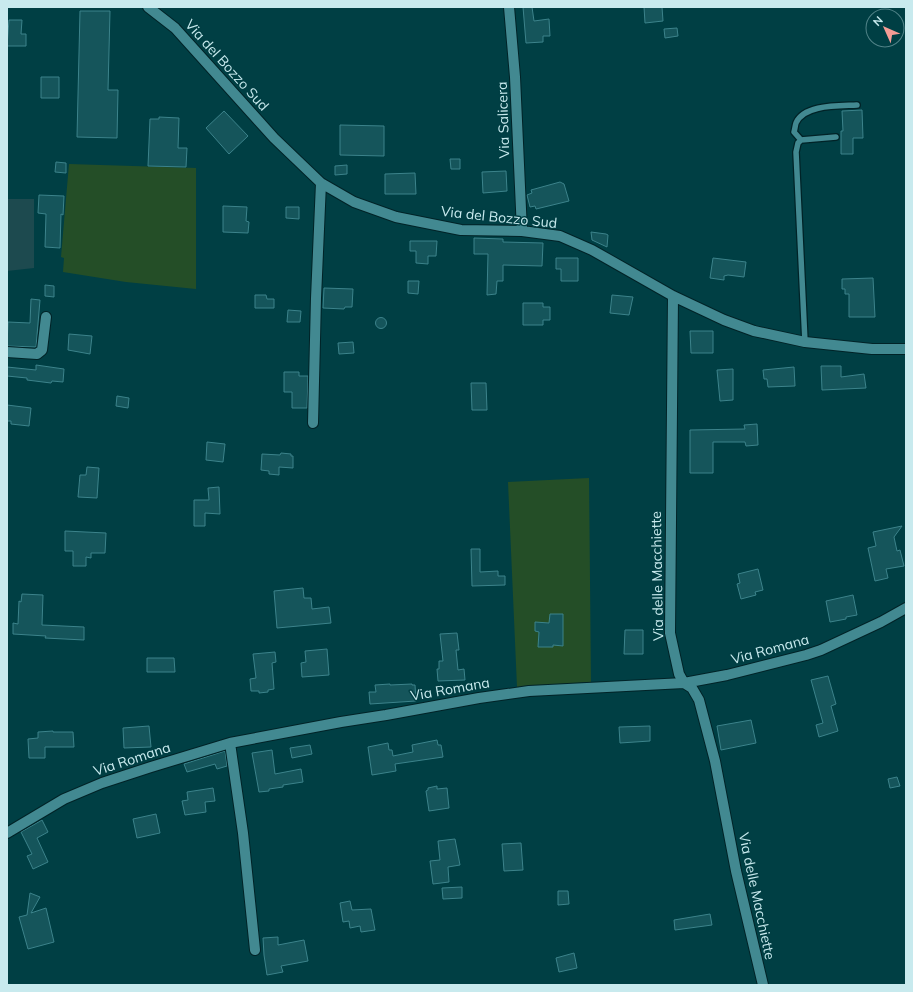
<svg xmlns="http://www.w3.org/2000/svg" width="913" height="992" font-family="Mulish,sans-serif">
<rect width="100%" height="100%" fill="#003f44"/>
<path fill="#1d4a4f" d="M7,199H34V268L7,271Z"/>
<path fill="#244e27" d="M69,164L196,168V289L126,282L63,272L64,258L61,257Z
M589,478L591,682L517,687L508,482Z"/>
<path fill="#15555b" stroke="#3c838b" d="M523,7H532L534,21L549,19L550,36H543V42L526,43Z
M644,7H662L663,21L645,23Z
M80,11H110L108,90H118L117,138L77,137Z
M9,20H22L21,34H26V46H7Z
M677,28L678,36L665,38L664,29Z
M41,77H59V98H41Z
M862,110L863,138H853V154H841V131H843L842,111Z
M224,111L248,136L229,154L206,128Z
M159,117L179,118L178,148H187L186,167L148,166L150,119H159Z
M340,125L384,126V156L340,155Z
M450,159H460V169H451Z
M56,162L66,163V173L55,172Z
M347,165V174L335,175V166Z
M506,171L507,191L483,193L482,172Z
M415,173L416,194H385V174Z
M560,182L564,184L569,201L536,209L535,206L530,207L527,195L532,193L531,190Z
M39,195L64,196L63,215L61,214L60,248L45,247L46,214L38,213Z
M223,206L247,207L246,221L249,222L248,233L223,232Z
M286,207H299V219L286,218Z
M591,232L606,234L608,235L607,247L592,240Z
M474,238L503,239V242L543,243L542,266L503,265V281H497L496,294L487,295L488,254H474Z
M410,241H437L436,256H428V264L416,263V251H410Z
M556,258H578V281H561V269H556Z
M713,258L746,262L744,277L728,275L724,276V280L710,278Z
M873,278L875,317H849V294H845V289H842V279Z
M408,281H419L418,294L408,293Z
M45,285L54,286V297L45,296Z
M324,288L353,289L352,307H345L344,309L323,308Z
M255,295H266L267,299H274V308H255Z
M612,295L633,297L629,315L610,313Z
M31,299L40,300L36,347L7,346L8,322L30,323Z
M523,303H543V307H550V320H543V325H523Z
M288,310L301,311L300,322H287Z
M375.5 323a5.5 5.5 0 1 1 11 0a5.5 5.5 0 1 1-11 0Z
M690,331H713V353H691Z
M69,334L92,336L90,354L68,350Z
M353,342L354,353L339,354L338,343Z
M36,365L64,369L63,382L52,381L51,383L27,380V378L7,376V367L36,370Z
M821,366H841V377L864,374L866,388L822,390Z
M794,367L795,386L768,387L767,379H764L763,370Z
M733,369V400L720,401L717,370Z
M284,372H299V376H308L307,408H292V392H284Z
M471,383H486L487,410H472Z
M117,396L129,398L128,408L116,406Z
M7,405L31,408L29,426L11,424V421H7Z
M757,424L758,445L746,446L745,442H713V473H690V430L745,429L744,425Z
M207,442L225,444L223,462L206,460Z
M281,453L291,454V456H293V468L279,467V475L269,474V471L261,470L262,454L280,455Z
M87,467L99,468L97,498L78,497L80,475H86Z
M219,487L220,514L205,513V526H194V500H209L208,488Z
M902,526L894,537L897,551L900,550L904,566L886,569L888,578L875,581L868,548L876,546L873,532Z
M65,531L106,533L105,553H91V558L86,557V566H73V551H65Z
M471,549H480V572L498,571V576H505V585L472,586Z
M758,569L763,590L755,592L756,595L741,599L737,584L740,583L738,574Z
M303,588L304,598H311L312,609L329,607L331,623L277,628L274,591Z
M22,594L43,595L42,625L84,627V640L45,638L46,636L13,634V623L18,624L19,601L21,602Z
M853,595L857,615L846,617V619L830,622L826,601Z
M550,614H563V646L553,645V647H538L539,632L535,631V622L549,623Z
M625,630H643V654H624Z
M457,633L459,650H456L458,670L464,669L465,680L438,681L437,669H439V661H443L440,634Z
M327,649L329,675L302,677L301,663L306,662L305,651Z
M275,652L276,662L272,663L274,689L268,690V692L259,693V691H251L250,679L256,678L253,654Z
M147,658H174L175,672H147Z
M828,676L836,704L831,706L838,731L819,737L816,725L823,723L811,680Z
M390,684V685L412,684V685H415L416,701L370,704L369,692H376L375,685Z
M751,720L756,743L721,750L717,726Z
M149,726L151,747L124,748L123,728Z
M650,726V741L620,743L619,727Z
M53,731V732H73L74,747H45V758H29L28,739L38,738V732Z
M437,740L438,745H441L443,757L395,764L396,771L372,775L368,747L388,743L389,750H392L393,756L413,752L412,745Z
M310,745L312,754L292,758L290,748Z
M272,750L275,774L301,769L303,782L283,785V787L269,789V791L259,792L252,753Z
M225,751L227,766L217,769L215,764L187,772L184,764Z
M897,777L900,786L890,788L888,779Z
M437,786V789L447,788L449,808L429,811L426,791L428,790V788Z
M213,788L215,801L205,802L206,812L185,815L182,801L188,800L187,792Z
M156,814L160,833L137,838L133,819Z
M42,820L48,832L37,838L48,862L33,869L27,856L32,854L21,832Z
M455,839L460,865L448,867L449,882L433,884L430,861L440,860L438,841Z
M521,843L523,870L504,871L502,844Z
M462,887V898L443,899L442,888Z
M558,891H568L569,904L558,905Z
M30,893L40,897L31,913L46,908L54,942L28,949L19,917L27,915Z
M350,901L352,910L371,909L375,930L361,932L360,926L350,928L349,921L343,922L340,903Z
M710,914L712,925L675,930L674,920Z
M278,937V945L304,940L308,961L281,966L283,972L267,975L264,955L263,938Z
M574,953L577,968L559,972L556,958Z"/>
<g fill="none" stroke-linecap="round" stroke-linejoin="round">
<g stroke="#002327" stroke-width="8">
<path id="lane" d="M801,140L794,132C795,129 795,126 796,123C804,104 840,106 857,105
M805,342L796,152L798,143L801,140L836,137"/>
</g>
<g stroke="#002327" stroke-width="12">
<path id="street" d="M148,7L175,28L274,138L321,183L354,202L396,217L461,230L522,231L560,236L592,250L673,296L724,320L754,331L805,342L872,349H906
M509,7L515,77L522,231
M673,296L670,633L679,674L684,683L692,688L699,700L715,761L736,871L763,985
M7,352L37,354L42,350L46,317
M313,423L316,298L321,183
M230,743L243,833L255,950
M7,833L64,799L102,783L151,767L230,743L341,722L386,715L479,698L529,691L684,683L727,675L806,655L821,650L881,622L906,608"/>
</g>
<use href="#lane" stroke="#428991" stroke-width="5.5"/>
<use href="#street" stroke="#428991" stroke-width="10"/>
</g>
<g text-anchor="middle" stroke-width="3" stroke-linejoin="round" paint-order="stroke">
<g font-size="14" fill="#c8eaee" stroke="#003f44">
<text transform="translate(227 65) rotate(48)" y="5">Via del Bozzo Sud</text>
<text transform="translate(503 120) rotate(-92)" y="5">Via Salicera</text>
<text transform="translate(499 217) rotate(6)" y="5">Via del Bozzo Sud</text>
<text transform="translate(657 576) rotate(-91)" y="5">Via delle Macchiette</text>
<text transform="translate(770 649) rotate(-15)" y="5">Via Romana</text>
<text transform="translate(450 689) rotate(-10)" y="5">Via Romana</text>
<text transform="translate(132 759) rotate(-18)" y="5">Via Romana</text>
<text transform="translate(757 896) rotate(78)" y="5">Via delle Macchiette</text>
</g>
</g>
<rect width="913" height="992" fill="none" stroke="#c8eaee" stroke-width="16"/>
<g transform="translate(885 28) rotate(315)"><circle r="19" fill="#003f44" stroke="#508388"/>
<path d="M0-3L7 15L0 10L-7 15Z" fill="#f59c95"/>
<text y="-6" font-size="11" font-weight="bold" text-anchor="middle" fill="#c8eaee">N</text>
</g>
</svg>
